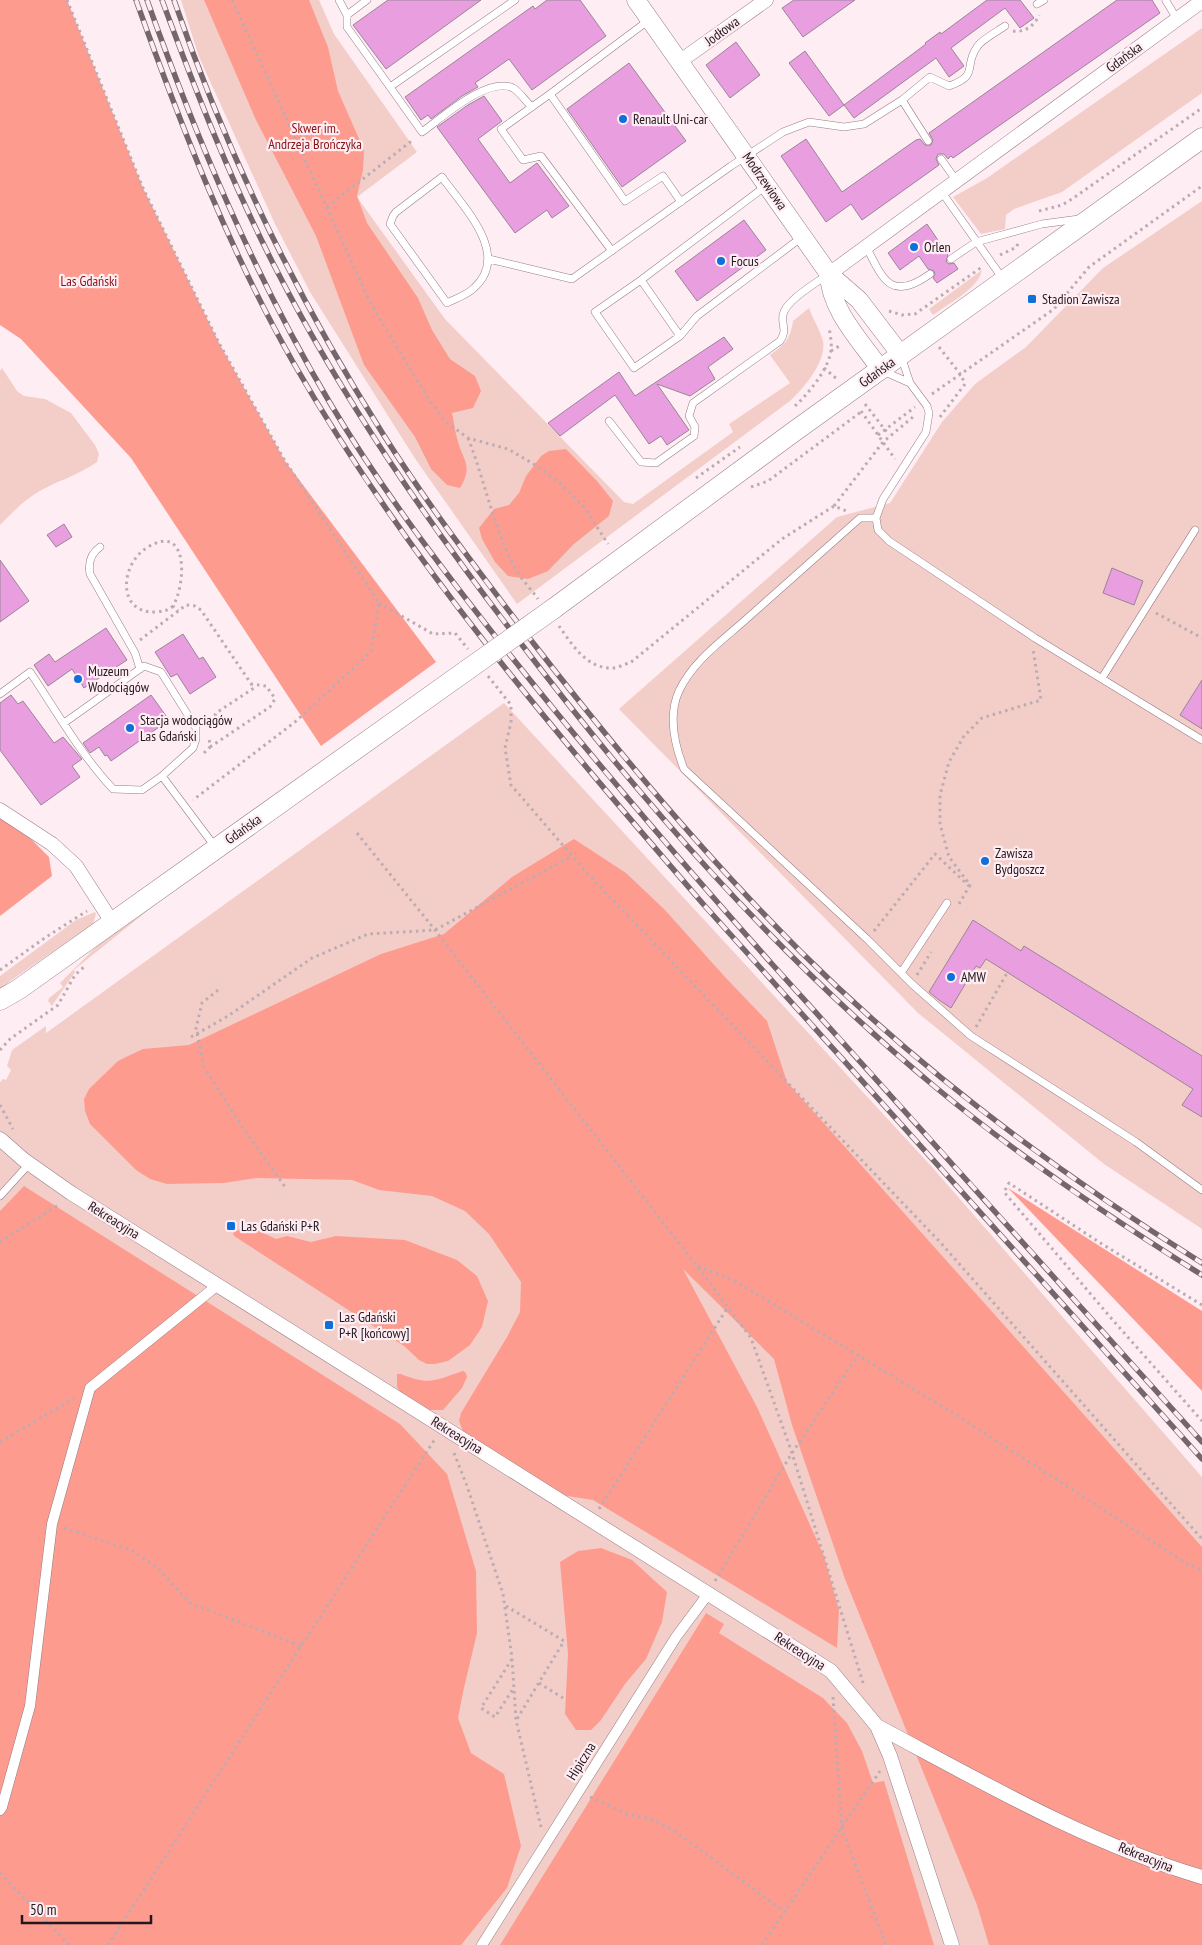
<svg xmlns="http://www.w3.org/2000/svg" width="1202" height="1945" font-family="'PT Sans Narrow',sans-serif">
<rect width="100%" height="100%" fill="#ffedf4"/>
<path fill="#f3cec9" d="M181,0H319L334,34L417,152L357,197L445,319L624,502L633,504L733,432L729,424L790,383L770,355C785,344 790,340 793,321L809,308C813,319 820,330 823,341C827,361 803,389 790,401L517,604L414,457L310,292L275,224L199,57Z
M1202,28V93L1062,192L1014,209L1006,215L1005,229L981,234L953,197L987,178Z
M1202,201V1229L1104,1164L918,1013L619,709L837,517L890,503L942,422L975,384L1026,347L1103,268Z
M982,270C979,288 948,304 933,315L929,309Z
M2,368L17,391L24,396L45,399L71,413L95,445L99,454L97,462C78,476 55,481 35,494C22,502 11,514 0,525V371Z
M504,703L932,1167L1202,1477V1945H0V1082L3,1079L6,1080L11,1070L7,1066L12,1050L46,1026V1033Z
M162,899L74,970L75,972L52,1006L48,1001L49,998L63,987L60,983L98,945Z
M95,912L96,914L93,924L0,988V976L76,920Z"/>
<path fill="#fe9b8f" d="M0,0H67L143,188L219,343L285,461L436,662L321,746L131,458L21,339L0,325Z
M204,0H309L328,47L338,91L364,150L363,170L357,196L367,223L418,298L432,330L450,359L475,376L481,391L473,408L452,413C454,422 455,432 458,442C464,462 473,466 460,488L447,485L431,469L415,437L364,365L316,236L256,120Z
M566,449L597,481L613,501L609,516L574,544L548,571L528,579L508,576L495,562L482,539L479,528L494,509L509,505L519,493L526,476L541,456L549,451Z
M0,817L26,834L49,857L52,876L0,916Z
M574,839L626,873L665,910L725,977L767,1021L787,1082L1202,1547V1945H989L977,1905L845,1579L792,1425L774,1359L683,1269L757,1407L824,1556L839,1610L837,1648L593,1500L561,1495L464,1434L459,1421L461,1413L507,1337L520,1312L521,1282L489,1234L465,1211L432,1196L379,1190L352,1180L256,1178L224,1183L167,1184L150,1179L136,1170L90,1124L85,1111L84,1099L89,1089L118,1061L128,1056L143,1049L189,1045L381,954L444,934L512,877Z
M24,1186L400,1424L447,1474L476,1571L477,1633L463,1692L458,1718L471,1753L504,1774L521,1846L507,1888L461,1945H0V1211Z
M1008,1188L1202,1311V1391Z
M242,1228L259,1231L276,1239L287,1236L311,1242L336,1236L405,1240L457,1260L477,1276L488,1301L482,1327L470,1345L448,1361L435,1364H427L419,1360L404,1346L234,1236L233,1233Z
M463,1371L466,1373L467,1377L462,1388L443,1410H429L400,1392L397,1387V1374H401C430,1386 435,1380 463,1371Z
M601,1548L632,1560L667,1592L662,1622L646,1659L625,1684L601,1720L591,1730H576L565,1714L568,1654L560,1562L578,1551Z
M706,1613L724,1624L719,1633L823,1698L847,1723L862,1751L873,1783L884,1781L934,1945H500Z"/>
<path fill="#e89edf" stroke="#9a8597" d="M388,0H481L386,69L353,25Z
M547,0H580L606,36L532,90L509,59L475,83L478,87L462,96L431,119L428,115L421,120L405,97L533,6L535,9Z
M794,0H855L803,37L782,8Z
M987,0H1020L1034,18L1020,28L1005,8L951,48L964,66L949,77L936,58L854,118L844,105L926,44L925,43L940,32L941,34Z
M1117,0H1152L1160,13L953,158L951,156L948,159L944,154H938L936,159L939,165L862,220L851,204L826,222L781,156L806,139L842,192L916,140L920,139L925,145H931L933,140L929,133Z
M736,42L760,75L730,98L706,65Z
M805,51L844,105L829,116L789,63Z
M629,63L686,141L622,187L567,109Z
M484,96L502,121L478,139L510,183L537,163L569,206L552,218L547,210L515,233L437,127L468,105Z
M744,220L766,250L697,301L675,271Z
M927,224L948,255L946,262L949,264L954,263L958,269L937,283L933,278L935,274L934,271L928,269L919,256L900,270L888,253Z
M724,337L733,349L708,367L715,379L690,396L657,384L689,430L667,445L661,436L649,444L615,395L560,436L548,423L619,372L635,396Z
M64,524L72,537L56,547L47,535Z
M0,560L29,601L0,622Z
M1112,568L1143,581L1134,605L1103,593Z
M106,628L127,660L84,688L72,669L48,686L34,665L49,654L55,662Z
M183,634L199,659L203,657L216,677L190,694L177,674L171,677L155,652Z
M1202,680V729L1180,715Z
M11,695L18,704L23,701L54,743L63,737L82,759L72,766L80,777L41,805L0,750V703Z
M151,695L169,720L111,761L107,755L105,756L99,747L90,753L83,743Z
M973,920L1021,951L1024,946L1202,1056V1117L1182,1105L1193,1089L986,959L980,968L976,966L951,1008L939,1000L929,992Z"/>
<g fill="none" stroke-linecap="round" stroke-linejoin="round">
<g stroke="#967c87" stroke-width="8">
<path id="service" d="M339,0L347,15L367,0
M1166,1L1177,19
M1037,4L1044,0
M347,15V27L390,87L515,0
M390,87L422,132C442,118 487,76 513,88C519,91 526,102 532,107
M550,94L649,20
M902,100L928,141
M941,159L956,180
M442,177C462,206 512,254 474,288C467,295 455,299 447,303L390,224L393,216L396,212Z
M941,191L1003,279
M866,246C883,280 891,302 930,274
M612,251L541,156L523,160L501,129L550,94L625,201L663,176L681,202
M489,259L572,279L731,166L783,132L809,122L844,127L864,124L902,100L930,77L949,86C980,75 963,67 977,47C981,40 998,31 1005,26
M951,259L976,242L1042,224L1079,219
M641,280L680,336L634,368L595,312Z
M641,280L767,185
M680,336L697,316L802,237
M901,356L910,383L927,406L929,413L926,432L883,499L876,518L878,530L889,541L1035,638L1202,740
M883,371L910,383
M609,421L641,462L656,463L694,436L695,427L689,416L693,403L780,341C788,329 781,326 783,315C785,301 816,283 827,275
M876,518H860C824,550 788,582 752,614C726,638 694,659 679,691C668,715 675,746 684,769L867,939L912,984L971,1036L1136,1142L1202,1190
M100,547C90,554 88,563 90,574L135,653L140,669
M1102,678L1195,530
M0,694L30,672C57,712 81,755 113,789L142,790L162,776L193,748L196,739V728L161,672L144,666L64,723
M162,776L216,848
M901,973L947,903
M0,1196L29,1164"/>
</g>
<g stroke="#967c87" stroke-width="11">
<path id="pedestrian" d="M0,1810L2,1807L30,1706L52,1524L90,1388L219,1284
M482,1945L676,1637L708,1594"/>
</g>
<g stroke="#967c87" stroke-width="15">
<path id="minor" d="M679,62L766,0
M829,274L1202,1
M0,810L52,844L76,866L112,922
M0,1139L24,1160L71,1193L831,1671L877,1726L890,1756L952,1945
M877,1726C982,1782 1087,1843 1202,1877"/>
</g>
<g stroke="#967c87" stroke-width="19">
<path id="tertiary" d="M636,0L829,274L859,300L901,355
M829,274C830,310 861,341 881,370"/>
</g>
<g stroke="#967c87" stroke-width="21">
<path id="secondary" d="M553,609L792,433L1202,138
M0,1000L19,989L467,670"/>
</g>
<path stroke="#bcacb2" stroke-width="3" stroke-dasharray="2.5 4" stroke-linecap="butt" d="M67,0L143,188L219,343L285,461L379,603L371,652L295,722L193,800
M232,0L371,304L429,400L446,422L468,438L508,449L537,466L562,485L585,508L608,544
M1013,31C1025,33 1035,25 1039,15
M327,207L414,139
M1039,211L1062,205L1072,199L1202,108
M1000,255L1017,247L1018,241
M889,311L902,315L915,314L982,267
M939,347L961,375L965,384L940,417
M831,351L841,345
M824,368L838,380
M932,394L1054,309L1089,267L1202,186
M865,404L889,435
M795,406C808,394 829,369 831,350C832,343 830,334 829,327
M861,411L895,459
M878,435L915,407
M468,438C485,481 493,527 515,568C521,579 531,589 538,599
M696,478L740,447
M751,487L768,481L861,412
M834,506L883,442L913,417
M379,603L433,634L455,633L468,649
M173,606C168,611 163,611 156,612C116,614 120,563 148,547C189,522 186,584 173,606L178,611
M1156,613L1202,638
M559,626C571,643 586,668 610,668C616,669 624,664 630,663L782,539L834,506L849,512
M140,640L186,605L195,606L201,610L254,688L216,713L209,729
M488,676L511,705V722L505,748L511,785L586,872L940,1242L1202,1539
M210,747L270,707L275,699L274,697L266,686L251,684
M204,753L210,747L209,737
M357,833L435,930L707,1279L751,1338L792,1453L864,1686
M959,904L970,885L949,857L940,824V795L949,762L964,736L982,718L1041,700L1033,649
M874,931L935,854L969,886
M0,970L46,937L87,911
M917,975L931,952
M218,990L202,1003L196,1028L204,1067L245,1131L286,1188
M976,1027L1007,973
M191,1037L228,1016L312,958L368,934L435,930L572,856
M0,1050L10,1039L58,1005L75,975L85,966
M0,1105L13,1129
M0,1242L60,1204
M698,1266L735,1281L950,1411L1186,1563L1202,1570
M1202,1305L1102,1244L1009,1183L1004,1192L1111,1318L1202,1421
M0,1442L74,1398
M454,1453L467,1486L503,1594L512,1658L516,1720L541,1827
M599,1509L728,1307
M64,1528L131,1550L158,1568L190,1603L301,1646
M715,1581L792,1453L858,1355
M506,1606L564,1641L517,1719
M512,1659L481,1708L495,1717L513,1689
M539,1683L563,1698
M833,1697L842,1829L886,1945
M590,1797L627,1814L647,1818L672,1829L785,1912
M0,1873L69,1945
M108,1945L435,1439
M762,1945L880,1771"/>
<use href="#service" stroke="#fff" stroke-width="7"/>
<use href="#pedestrian" stroke="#fff" stroke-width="10"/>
<use href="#minor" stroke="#fff" stroke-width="14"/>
<use href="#tertiary" stroke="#fff" stroke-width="18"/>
<use href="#secondary" stroke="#fff" stroke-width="20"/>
<g stroke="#74676c" stroke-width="5.5">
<path id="rail" d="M136,0C180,123 228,248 293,362C406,559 556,733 704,905L1202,1459
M147,0C197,140 254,275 330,403C384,494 449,578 514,660C597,764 684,865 772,964C916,1123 1059,1283 1202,1442
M162,0C196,92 232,184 277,271C344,401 427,521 516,637C640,800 776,955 934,1086C1018,1156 1109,1217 1202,1275
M174,0C226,152 297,298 383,434C429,507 482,576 534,644C617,751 705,856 801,952C922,1072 1058,1173 1202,1263"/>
</g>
<use href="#rail" stroke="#ffedf4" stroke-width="4" stroke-dasharray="11" stroke-linecap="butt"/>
<g stroke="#967c87" stroke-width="21" stroke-linecap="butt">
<path id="secondary-bridge" d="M467,670L553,609"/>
</g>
<use href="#secondary-bridge" stroke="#fff" stroke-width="20"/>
</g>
<g fill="#0f70d9" stroke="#ffedf4" stroke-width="2">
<circle cx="623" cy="119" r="5"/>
<circle cx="914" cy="247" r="5"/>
<circle cx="721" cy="261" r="5"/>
<rect x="1027" y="294" width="10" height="10" rx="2.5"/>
<circle cx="78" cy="679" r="5"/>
<circle cx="130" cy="728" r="5"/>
<circle cx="985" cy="861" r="5"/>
<circle cx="951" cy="977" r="5"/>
<rect x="226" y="1221" width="10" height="10" rx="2.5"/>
<rect x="324" y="1320" width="10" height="10" rx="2.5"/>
</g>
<g text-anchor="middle" stroke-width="4.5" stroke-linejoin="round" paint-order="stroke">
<g font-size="14" fill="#23181d" stroke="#ffedf4">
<text transform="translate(722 31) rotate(-36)" y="5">Jodłowa</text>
<text transform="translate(1124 57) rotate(-36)" y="5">Gdańska</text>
<text transform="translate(765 181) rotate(55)" y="5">Modrzewiowa</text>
<text transform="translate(877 372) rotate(-36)" y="5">Gdańska</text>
<text transform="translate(243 829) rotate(-35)" y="5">Gdańska</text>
<text transform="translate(114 1220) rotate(32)" y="5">Rekreacyjna</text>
<text transform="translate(457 1435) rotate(32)" y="5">Rekreacyjna</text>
<text transform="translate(800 1651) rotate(33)" y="5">Rekreacyjna</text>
<text transform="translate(581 1761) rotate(-58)" y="5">Hipiczna</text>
<text transform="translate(1146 1857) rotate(22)" y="5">Rekreacyjna</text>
</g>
<g font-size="14" fill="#23181d" stroke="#ffedf4" text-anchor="start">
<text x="633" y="124">Renault Uni-car</text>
<text x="924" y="252">Orlen</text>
<text x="731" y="266">Focus</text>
<text x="1042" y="304">Stadion Zawisza</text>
<text x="88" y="676">Muzeum<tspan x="88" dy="16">Wodociągów</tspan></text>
<text x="140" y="725">Stacja wodociągów<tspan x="140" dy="16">Las Gdański</tspan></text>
<text x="995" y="858">Zawisza<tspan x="995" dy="16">Bydgoszcz</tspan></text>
<text x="961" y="982">AMW</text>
<text x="241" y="1231">Las Gdański P+R</text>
<text x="339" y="1322">Las Gdański<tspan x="339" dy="16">P+R [końcowy]</tspan></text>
</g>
<g font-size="14" fill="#871211" stroke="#ffedf4">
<text x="315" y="133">Skwer im.<tspan x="315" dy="16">Andrzeja Brończyka</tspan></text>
<text x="89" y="286">Las Gdański</text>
</g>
</g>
<path d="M22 1915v8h129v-8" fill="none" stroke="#23181d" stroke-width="2.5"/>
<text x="30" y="1915" font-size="15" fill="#23181d" stroke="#ffedf4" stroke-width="4" paint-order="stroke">50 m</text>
</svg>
